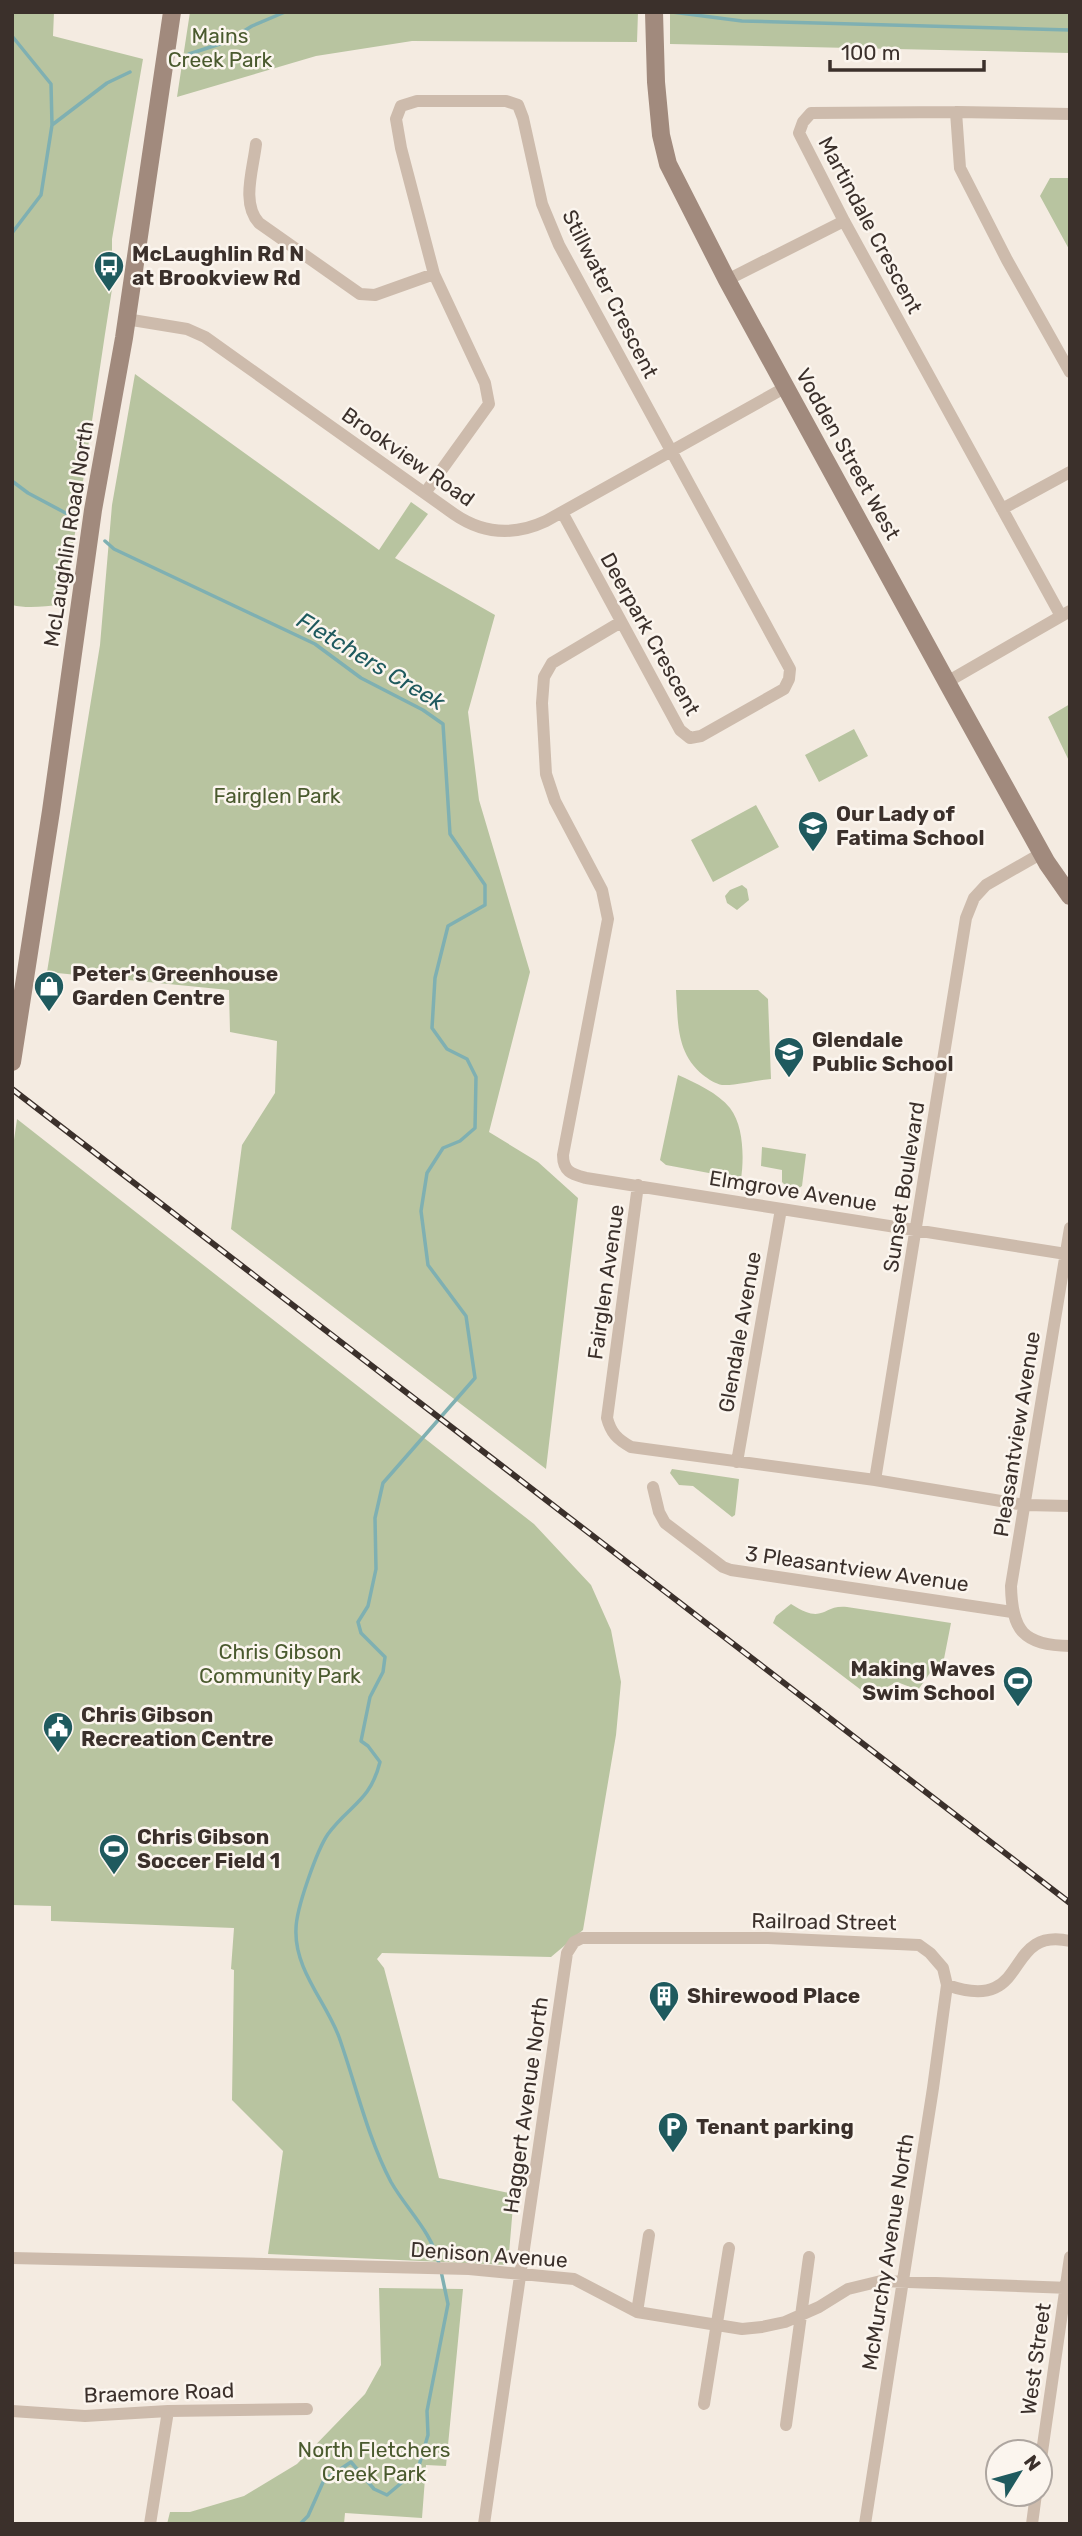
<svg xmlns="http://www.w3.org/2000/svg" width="1082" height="2536" font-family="Rubik,sans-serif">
<rect width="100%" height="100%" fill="#f4ebe1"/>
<path fill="#b8c4a0" d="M12,12H54L53,36L143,59L112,239V289L105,334L76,528L61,605C45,606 28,609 12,605Z
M190,12H638L637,42L412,41L316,56L177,97Z
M670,12H1070V53L670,44Z
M1050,178H1070V251L1040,196Z
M135,374L379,550L411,502L428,514L395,558L495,615L468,712L479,800L530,972L489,1132L538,1162L578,1198L546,1469L231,1229L242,1145L275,1093L277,1041L230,1032L229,990L47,972L100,645L112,505Z
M1070,704V763L1048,717Z
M854,729L868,756L819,782L805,755Z
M756,805L779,847L713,882L691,840Z
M742,885L747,889L749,900L737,910L727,903L725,896L730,890Z
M676,990H758L768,999L771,1079C757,1080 735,1086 722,1085C716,1084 708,1079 703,1075C676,1053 678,1022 676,990Z
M678,1075C696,1083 718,1093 730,1108C744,1126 744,1159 741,1179L666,1165L660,1160Z
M17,1119L534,1524L591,1585L611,1630L621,1682L616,1735L583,1930L551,1957L382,1953L377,1959L384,1968L439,2178L514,2194L508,2265L268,2254L283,2151L232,2100L234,1970L231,1969L234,1928L51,1921V1906L12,1905V1154Z
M762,1147L806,1154L802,1186L799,1188L785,1185L782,1182V1170L761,1166Z
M672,1469L739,1479L735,1515L732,1517L693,1486L679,1485L670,1473Z
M791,1604C825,1626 822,1604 847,1607C882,1612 917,1618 951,1623L942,1669L932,1670L918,1690L897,1682L869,1696L773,1623L776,1616Z
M379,2288L463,2289L446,2466L426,2465L422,2518L345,2513L344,2524H167L170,2512H190L244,2496L297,2464L365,2394L381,2365Z"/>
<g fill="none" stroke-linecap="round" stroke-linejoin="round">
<path stroke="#7fb0b2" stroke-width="3.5" d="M672,12L742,21L1070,30
M12,36L51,84L52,125L41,195L12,233
M189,54L226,42L252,26L285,12
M52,125L107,83L130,72
M12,481L28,493L75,518
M105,541L114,549L315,644L361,678L423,710L443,724L450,834L485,885V905L448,926L435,978L432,1028L447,1049L467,1059L476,1077L475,1128L460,1141L443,1148L427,1173L421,1211L428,1265L466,1316L475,1378L383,1483L375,1518L376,1569L368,1606L358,1622L361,1633L385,1657L383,1672L370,1697L361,1741L368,1746L380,1762C370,1802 349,1805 328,1834C317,1850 296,1909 296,1929C294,1969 326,2002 339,2037C356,2085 367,2136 391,2182C407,2210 432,2232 439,2264
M300,2524L308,2516L324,2480L351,2462L374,2489L387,2495L418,2469L428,2435L427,2411L448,2304L441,2271"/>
<path stroke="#cdbbac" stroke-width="12" d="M956,112L960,168L1007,260L1070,372
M256,144C253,170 241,203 259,223L360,294L375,295L434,274
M727,280L844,221
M126,319L187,329L205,337L454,514C483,534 514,536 546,521L786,387
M425,493L489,404L485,383L434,274L401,148L396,119L401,106L417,101H506L518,105L523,118L542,204L559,245L790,669L789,679L784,689L701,736L690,738L680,730L562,512
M1002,509L1070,472
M1061,616L844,221L799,133L803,122L811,113L956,112L1070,114
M621,622L552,663L544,677L542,703L546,774L555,801L602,890L608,919L563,1155C563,1172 572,1174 586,1178L1066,1254
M947,682L1070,611
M638,1185L607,1418C611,1433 617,1439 631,1447L875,1480L1025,1505L1070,1506
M1070,1228L1011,1586C1012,1631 1023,1645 1070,1646
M737,1462L781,1209
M875,1480L966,918L974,898L986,885L1042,853
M653,1487L659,1512L665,1523L723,1567L731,1570L1012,1612
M947,1985C1033,2015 1001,1926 1070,1941
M12,2258L469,2269L574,2279L637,2312L742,2329L762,2327L785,2322L819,2307L848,2289L881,2281L1070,2288
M637,2312L649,2235
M704,2404L729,2248
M12,2411L85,2416L168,2411L307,2409
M786,2425L809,2257
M1040,2466L1070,2257
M150,2524L168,2411
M484,2524L567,1953L574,1942L582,1938H768L919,1945L930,1953L943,1968L947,1985L933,2088L865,2524
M1032,2524L1036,2494"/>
<path stroke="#a18a7d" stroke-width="18" d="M654,12L656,82L661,135L668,164L727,280L949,686L1047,863L1070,896
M12,1062L51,811L93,510L124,338L172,12"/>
<g stroke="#3b302b" stroke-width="6">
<path id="rail" d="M12,1089L1070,1903"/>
</g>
<use href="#rail" stroke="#fbf5ee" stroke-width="3.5" stroke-dasharray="10" stroke-linecap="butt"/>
</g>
<defs>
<g id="bus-pin" transform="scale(1.575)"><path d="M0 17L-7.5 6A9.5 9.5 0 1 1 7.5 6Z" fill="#1f5a5e" stroke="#fbf5ee"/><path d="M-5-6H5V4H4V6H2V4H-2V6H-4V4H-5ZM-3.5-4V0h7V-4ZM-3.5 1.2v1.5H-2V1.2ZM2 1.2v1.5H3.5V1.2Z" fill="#fff"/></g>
<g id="school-pin" transform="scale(1.575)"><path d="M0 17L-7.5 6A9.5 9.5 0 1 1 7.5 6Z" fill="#1f5a5e" stroke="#fbf5ee"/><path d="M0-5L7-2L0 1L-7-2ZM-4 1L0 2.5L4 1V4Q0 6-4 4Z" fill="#fff"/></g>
<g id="shop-pin" transform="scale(1.575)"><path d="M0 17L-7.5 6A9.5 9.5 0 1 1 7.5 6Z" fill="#1f5a5e" stroke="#fbf5ee"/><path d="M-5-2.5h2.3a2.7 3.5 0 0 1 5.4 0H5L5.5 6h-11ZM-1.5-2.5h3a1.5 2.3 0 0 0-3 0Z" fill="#fff"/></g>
<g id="stadium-pin" transform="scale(1.575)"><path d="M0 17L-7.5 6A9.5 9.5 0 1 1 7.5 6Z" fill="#1f5a5e" stroke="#fbf5ee"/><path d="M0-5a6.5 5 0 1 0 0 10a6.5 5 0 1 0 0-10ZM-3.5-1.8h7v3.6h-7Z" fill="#fff"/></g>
<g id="civic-pin" transform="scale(1.575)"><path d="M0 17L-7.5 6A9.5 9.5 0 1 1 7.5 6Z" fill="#1f5a5e" stroke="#fbf5ee"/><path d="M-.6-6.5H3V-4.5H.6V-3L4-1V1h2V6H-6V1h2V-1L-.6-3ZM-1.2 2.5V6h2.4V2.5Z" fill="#fff"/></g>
<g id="building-pin" transform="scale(1.575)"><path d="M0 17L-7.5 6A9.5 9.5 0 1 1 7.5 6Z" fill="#1f5a5e" stroke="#fbf5ee"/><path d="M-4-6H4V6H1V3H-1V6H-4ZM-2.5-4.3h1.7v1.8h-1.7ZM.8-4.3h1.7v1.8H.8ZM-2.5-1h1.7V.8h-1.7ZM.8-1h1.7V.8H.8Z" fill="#fff"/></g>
<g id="parking-pin" transform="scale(1.575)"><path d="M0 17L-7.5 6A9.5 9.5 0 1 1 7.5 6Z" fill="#1f5a5e" stroke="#fbf5ee"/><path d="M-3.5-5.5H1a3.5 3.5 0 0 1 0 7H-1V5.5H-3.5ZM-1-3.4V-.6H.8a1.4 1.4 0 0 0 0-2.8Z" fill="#fff"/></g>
</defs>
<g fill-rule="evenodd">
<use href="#bus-pin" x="109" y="266"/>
<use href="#school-pin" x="813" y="826"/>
<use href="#shop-pin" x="49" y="986"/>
<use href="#school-pin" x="789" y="1052"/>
<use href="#stadium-pin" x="1018" y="1681"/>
<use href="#civic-pin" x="58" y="1727"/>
<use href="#stadium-pin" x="114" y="1849"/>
<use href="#building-pin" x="664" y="1996"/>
<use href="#parking-pin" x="673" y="2127"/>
</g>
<g text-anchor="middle" stroke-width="5" stroke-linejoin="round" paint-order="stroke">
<g font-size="21" fill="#4a5a2e" stroke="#fbf5ee">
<text x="220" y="43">Mains<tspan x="220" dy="24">Creek Park</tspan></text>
<text x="277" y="803">Fairglen Park</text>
<text x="280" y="1659">Chris Gibson<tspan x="280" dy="24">Community Park</tspan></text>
<text x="374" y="2457">North Fletchers<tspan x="374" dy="24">Creek Park</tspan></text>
</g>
<g font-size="21" fill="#3b302b" stroke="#fbf5ee">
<text transform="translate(870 225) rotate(62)" y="7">Martindale Crescent</text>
<text transform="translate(610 294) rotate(63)" y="7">Stillwater Crescent</text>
<text transform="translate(848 454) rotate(61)" y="7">Vodden Street West</text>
<text transform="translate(408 457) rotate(35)" y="7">Brookview Road</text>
<text transform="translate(69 534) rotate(-81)" y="7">McLaughlin Road North</text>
<text transform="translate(650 634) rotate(61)" y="7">Deerpark Crescent</text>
<text transform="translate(904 1187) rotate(-81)" y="7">Sunset Boulevard</text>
<text transform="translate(793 1191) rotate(9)" y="7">Elmgrove Avenue</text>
<text transform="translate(606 1282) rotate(-82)" y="7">Fairglen Avenue</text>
<text transform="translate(740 1332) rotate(-80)" y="7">Glendale Avenue</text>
<text transform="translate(1017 1434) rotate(-81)" y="7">Pleasantview Avenue</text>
<text transform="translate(857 1569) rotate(8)" y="7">3 Pleasantview Avenue</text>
<text transform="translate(824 1922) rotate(1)" y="7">Railroad Street</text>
<text transform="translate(526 2105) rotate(-82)" y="7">Haggert Avenue North</text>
<text transform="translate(888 2252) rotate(-81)" y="7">McMurchy Avenue North</text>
<text transform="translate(489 2255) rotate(4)" y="7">Denison Avenue</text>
<text transform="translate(1036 2359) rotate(-82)" y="7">West Street</text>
<text transform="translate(159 2393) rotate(-2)" y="7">Braemore Road</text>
</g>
<g font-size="21" font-weight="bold" fill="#3b302b" stroke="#fbf5ee" text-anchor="start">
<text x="132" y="261">McLaughlin Rd N<tspan x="132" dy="24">at Brookview Rd</tspan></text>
<text x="836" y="821">Our Lady of<tspan x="836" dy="24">Fatima School</tspan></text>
<text x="72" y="981">Peter's Greenhouse<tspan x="72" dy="24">Garden Centre</tspan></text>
<text x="812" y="1047">Glendale<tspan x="812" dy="24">Public School</tspan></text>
<text x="995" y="1676" text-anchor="end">Making Waves<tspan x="995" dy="24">Swim School</tspan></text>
<text x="81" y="1722">Chris Gibson<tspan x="81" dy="24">Recreation Centre</tspan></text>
<text x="137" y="1844">Chris Gibson<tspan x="137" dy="24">Soccer Field 1</tspan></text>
<text x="687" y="2003">Shirewood Place</text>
<text x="696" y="2134">Tenant parking</text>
</g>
<g font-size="23" font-style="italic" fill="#1f5a5e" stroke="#fbf5ee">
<text transform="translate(371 661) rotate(31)" y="8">Fletchers Creek</text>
</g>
</g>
<rect width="1082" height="2536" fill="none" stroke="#3b302b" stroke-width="28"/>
<g transform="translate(1019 2473) rotate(53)"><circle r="33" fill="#fbf5ee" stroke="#aea6a0" stroke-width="2"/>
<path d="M0-5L12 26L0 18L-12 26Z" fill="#1f5a5e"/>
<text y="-10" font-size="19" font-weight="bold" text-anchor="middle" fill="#3b302b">N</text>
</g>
<path d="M830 60v10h154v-10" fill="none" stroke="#3b302b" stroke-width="3.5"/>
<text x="841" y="60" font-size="21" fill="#3b302b" stroke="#fbf5ee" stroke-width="5" paint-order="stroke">100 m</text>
</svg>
